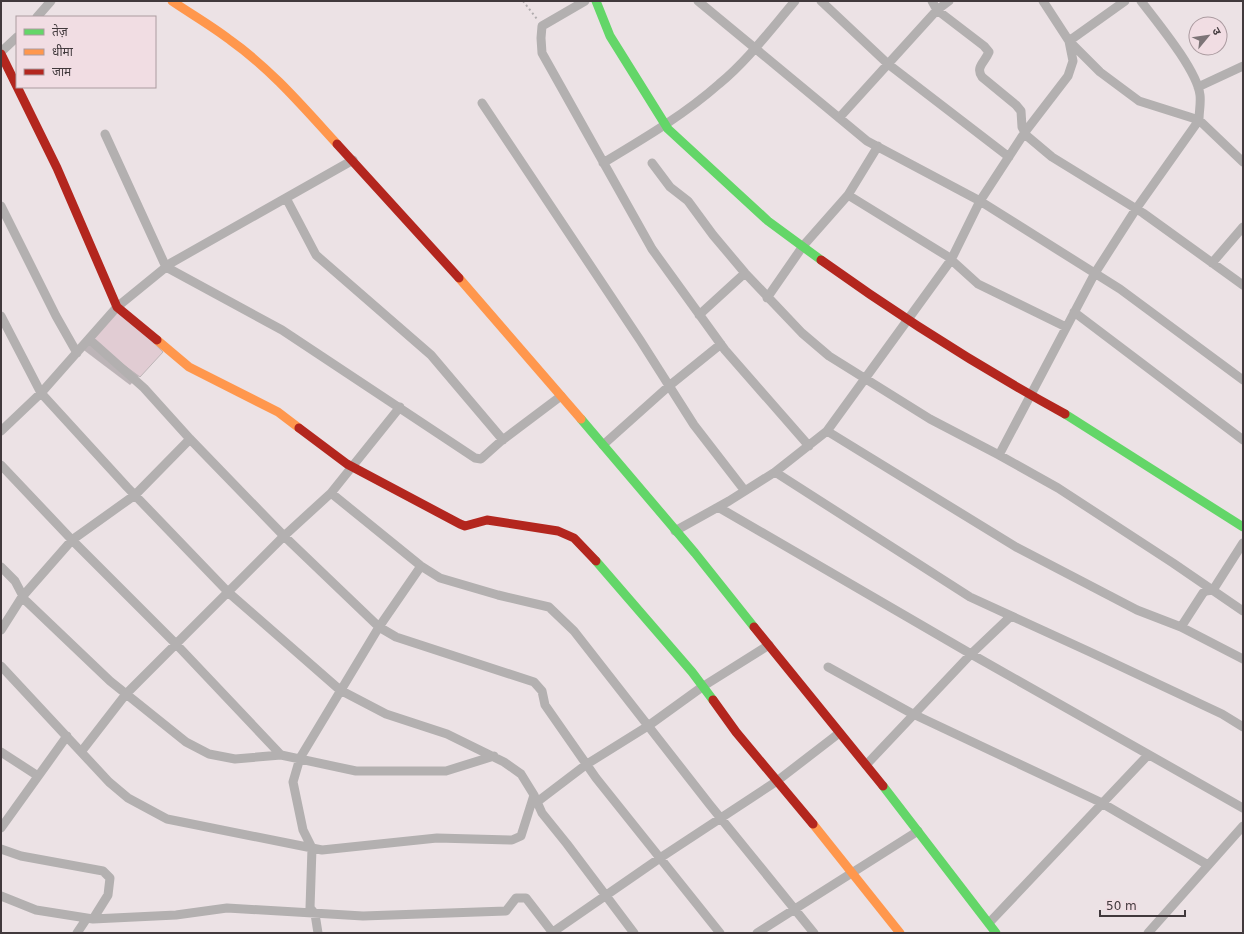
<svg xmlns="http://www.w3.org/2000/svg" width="1244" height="934" font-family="'DejaVu Sans','Noto Sans Devanagari',sans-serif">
<rect width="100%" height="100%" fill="#ece2e5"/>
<path fill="#0003" d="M117,308L139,376L130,385L81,348Z"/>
<path fill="#e1ccd3" stroke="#bdb5b7" d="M117,307L163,352L140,377L89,339Z"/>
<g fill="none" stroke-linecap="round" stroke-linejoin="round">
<path stroke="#b0acae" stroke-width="2" stroke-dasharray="2 3" stroke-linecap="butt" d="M523,1L537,19"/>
<path stroke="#b3b0b0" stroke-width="9" d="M585,1L542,26L541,38L542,53L652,249L725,350L809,446
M698,1L867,141L980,201L1120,289L1243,380
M821,1L888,64L1009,157
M932,1L937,10L984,46L989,52C985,62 975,67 982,77L1016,105L1021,111L1022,127L1027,136L1052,157L1143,213L1243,285
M1141,1C1157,22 1197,70 1200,95C1201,103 1199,112 1199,120L1243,162
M37,17L51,1
M1,52L17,37
M1198,87L1243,66
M482,103L640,340L694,425L745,491
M839,118L937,10L949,1
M105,134L166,267L282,330L475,458L481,459L500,442L561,396
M603,163C643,139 684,115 719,84C748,60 771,29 795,1
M652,163L670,187L688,201L713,235L745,273L802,333L829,356L930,419L999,455L1058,488L1173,563L1243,611
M848,195L947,256L978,284L1066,327
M286,198L316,255L431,355L503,440
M1,206L56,316L77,353
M1212,263L1243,227
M767,298L803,246L848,195L878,146
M1074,312L1243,440
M699,315L745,273
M1,316L41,393L127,487L229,593L340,690L386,714L447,734L504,762L521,774L534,795L542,813L567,844L634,933
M89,339L144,388L190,439L284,536L379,627L396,637L534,682L542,691L545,705L596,778L720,933
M1,431L41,393L117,307L171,263L353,160
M827,431L1016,547L1137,610L1181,627L1243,659
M603,445L669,386L721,344
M999,455L1095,273L1136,209L1199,120L1139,101L1100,72L1069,41L1043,1
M1,465L72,540L176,644L281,755L356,771H446L494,756
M775,472L970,597L1090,652L1222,714L1243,727
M331,493L421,566L440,578L498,595L549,607L574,631L710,805L814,933
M718,507L971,654L1243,808
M675,531L729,501L775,472L827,431L951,260L980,201L1025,132L1068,76L1073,61L1069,41L1125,1
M1,567L15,581L25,600L110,681L186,742L209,754L235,759L281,755
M1181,627L1203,593L1206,591L1213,590L1243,543
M1,630L22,597L72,540L135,495L190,439
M1,666L109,782L128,798L167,819L322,850L437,838L512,840L521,836L534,795
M828,667L911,713L1100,802L1208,865
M1,752L38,776
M81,752L126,694L284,536L331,493L400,407
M866,765L971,654L1011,616
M537,802L587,764L648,726L702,687L769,645
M1,828L67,736
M1,849L21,856L103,871L110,878L108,895L93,919L176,915L227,908L363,916L506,911L516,898H526L553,933
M1,896L36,910L93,919
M989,923L1148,755
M553,932L660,858L777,781L838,734
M77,933L87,918
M318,933L315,914L310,908L312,848L303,830L293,782L300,758L379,627L421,566
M757,933L918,831
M1148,933L1243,826"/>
<path stroke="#63d668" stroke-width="9" d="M596,1L610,36L668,129L768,221L821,260
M1065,414L1243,527
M581,419L695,553L754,627
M596,561L692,672L713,700
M883,786L996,933"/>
<path stroke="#ff974d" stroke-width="9" d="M172,1C191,14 212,26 230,40C271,69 304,108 337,144
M459,278L581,419
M157,340L189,367L278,412L299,428
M813,824L900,933"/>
<path stroke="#b3261e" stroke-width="9" d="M1,54L57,168L117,307L157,340
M337,144L459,278
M821,260C899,316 981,368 1065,414
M299,428L347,464L460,524L465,526L487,520L558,531L574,538L596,561
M754,627L883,786
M713,700L736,732L813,824"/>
</g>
<rect width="1244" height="934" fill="none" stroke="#41393c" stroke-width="4"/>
<rect x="16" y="16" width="140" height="72" fill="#f1dde3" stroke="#ab9ba0"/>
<rect x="24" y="29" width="20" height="6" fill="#63d668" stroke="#ab9ba0"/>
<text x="52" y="36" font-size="12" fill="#41393c">तेज़</text>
<rect x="24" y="49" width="20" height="6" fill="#ff974d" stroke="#ab9ba0"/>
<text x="52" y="56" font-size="12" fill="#41393c">धीमा</text>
<rect x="24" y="69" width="20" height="6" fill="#b3261e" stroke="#ab9ba0"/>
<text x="52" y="76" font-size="12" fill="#41393c">जाम</text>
<g transform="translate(1208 36) rotate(61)"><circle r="19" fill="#f1dde3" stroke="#ab9ba0"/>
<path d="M0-3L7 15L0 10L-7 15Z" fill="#7d7477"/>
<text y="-6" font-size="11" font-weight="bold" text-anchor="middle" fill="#41393c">उ</text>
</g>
<path d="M1100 910v6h85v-6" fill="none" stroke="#41393c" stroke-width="2"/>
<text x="1106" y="910" font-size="12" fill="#41393c" stroke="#f1dde3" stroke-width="3" paint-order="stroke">50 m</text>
</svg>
